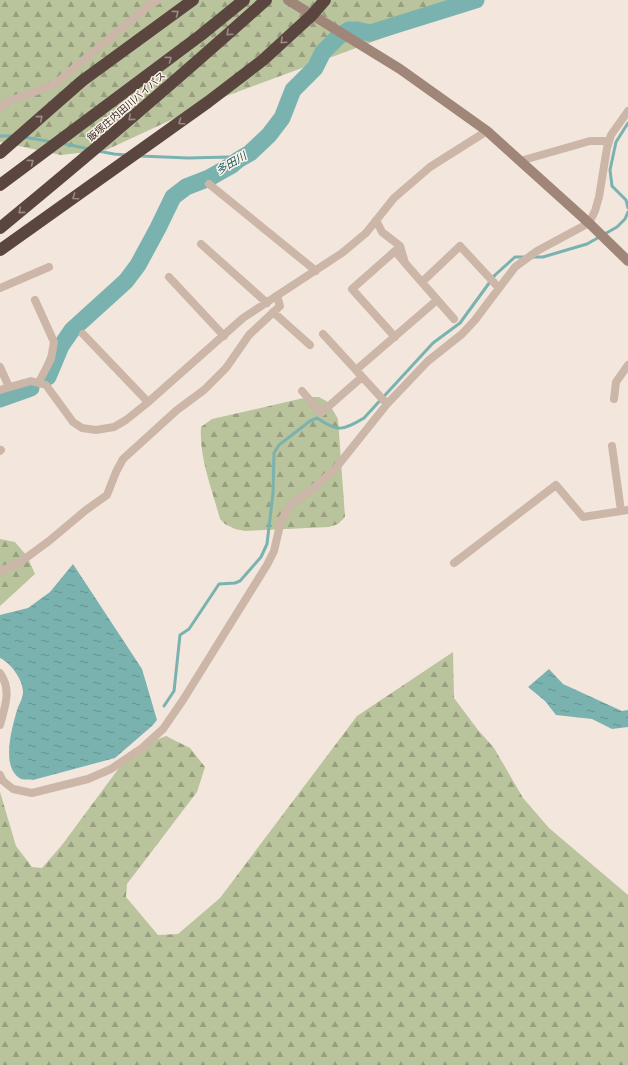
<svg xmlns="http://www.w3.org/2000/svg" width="628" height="1065" font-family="'Work Sans','Noto Sans JP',sans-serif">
<defs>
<pattern id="forest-firs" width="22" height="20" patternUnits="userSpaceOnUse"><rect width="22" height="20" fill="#b9c39c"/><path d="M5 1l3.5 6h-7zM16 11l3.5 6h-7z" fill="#979f7f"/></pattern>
<pattern id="water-ripples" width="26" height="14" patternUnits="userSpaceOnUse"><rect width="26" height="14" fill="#7ab2b0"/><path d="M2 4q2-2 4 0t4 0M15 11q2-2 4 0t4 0" fill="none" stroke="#65918f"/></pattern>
</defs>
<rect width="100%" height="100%" fill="#f3e7dd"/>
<path fill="url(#forest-firs)" d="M0,0H468L437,18L210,102L106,150L61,155L0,142Z
M308,397H319L328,402L338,419L345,517L338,524L329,527L245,531L235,529L225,524L220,519C212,489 199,458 201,427L212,419Z
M0,539L15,542L27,556L35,574L0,606Z
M453,652L454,698L478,730L494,748L523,798L549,828L628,895V1065H0V792L16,846L32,867L42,868L62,845L133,749L166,736L190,748L205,767L197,792L127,884L126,897L158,935L178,934L220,898L357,716Z"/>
<path fill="url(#water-ripples)" d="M73,564L142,669L157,720L152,726L115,758L33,780C30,779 25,780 21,779C0,768 12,727 18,707C20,703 23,697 23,692C23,680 11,663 0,658V615L28,608L50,592Z
M549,669L563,684L622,711L628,710V727L612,729L592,719L556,715L545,701L528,687Z"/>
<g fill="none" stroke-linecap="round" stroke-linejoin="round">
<path stroke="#7ab2b0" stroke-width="3" d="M628,123L616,142L610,170L612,186L626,200L628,208
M0,136H14
M24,137L52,142
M61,143L89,149
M98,151L114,154L126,155
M140,156L188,158L229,157L238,160
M532,257H543L587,244L617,227L625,219L628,212
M164,706L174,691L180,635L189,629L219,584L235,583L240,581L261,557L267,544L273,493L274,453L279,445L310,421L317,418C338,432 342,431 364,418L433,343L460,323L495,275L515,257H526"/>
<path stroke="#7ab2b0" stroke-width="17" d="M48,377L61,346L72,330L126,281L138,265L158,228L173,197L186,187L209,178L232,165L238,160L250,153L269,135L282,118L293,90L315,68L323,52L339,36L349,30H357L370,33L476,0
M0,399L31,388"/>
<path stroke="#ccb6a8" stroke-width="8" d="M0,108L7,102L55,84L149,5L158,0
M520,161L590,141H609
M209,184L316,271
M376,220L382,232L400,246L405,263L454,319
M201,244L267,303
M169,277L224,336
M422,282L460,246L499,288
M0,288L49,267
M35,300L54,342L51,359L39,382
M273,312L310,345
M83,334L148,402
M323,334L387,404
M395,337L352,289L395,251L405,263
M0,367L9,387
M356,370L437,300
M0,390L31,381L46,385L73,422L82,428L96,430L114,427L126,420L146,404L243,318L342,253L366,233L394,198L430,167L487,131
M302,391L321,413L362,377
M614,399L616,382L628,365
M612,446L621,511
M0,451L1,450
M454,563L556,485L583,517L628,510
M0,571L19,563L49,541L86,510L107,495L116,472L123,459L177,410L204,390L226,368L249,335L280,306L277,296
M0,673C12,690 5,706 0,725
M0,775L3,781L13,789L32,793L88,779L111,769L142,748L163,729L183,700L267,565L274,551L281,521L290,505L316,486L335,469L387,404L428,361L462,334L475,320L515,267L537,251L589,223L595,211L599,197L607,148L611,135L628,111"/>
<path stroke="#a08579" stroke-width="10" d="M288,0L400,69L487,131L589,223L628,261"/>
<path stroke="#5a463f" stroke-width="12" d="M0,153L82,81L193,0
M0,185L201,35L244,0
M0,228C90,154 179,78 266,0
M0,250L208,102L263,60L312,15L325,0"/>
</g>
<defs><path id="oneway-chevron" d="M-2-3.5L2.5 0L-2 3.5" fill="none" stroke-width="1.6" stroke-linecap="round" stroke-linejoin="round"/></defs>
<g stroke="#9a8b83">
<use href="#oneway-chevron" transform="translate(176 13) rotate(-36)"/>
<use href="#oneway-chevron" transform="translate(229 33) rotate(138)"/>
<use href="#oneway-chevron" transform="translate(283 41) rotate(138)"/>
<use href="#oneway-chevron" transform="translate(169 59) rotate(-37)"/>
<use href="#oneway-chevron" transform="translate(40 118) rotate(-41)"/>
<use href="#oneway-chevron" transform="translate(131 118) rotate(139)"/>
<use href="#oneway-chevron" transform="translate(181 122) rotate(145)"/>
<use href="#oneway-chevron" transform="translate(31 162) rotate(-37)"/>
<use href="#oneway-chevron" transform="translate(75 197) rotate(145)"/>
<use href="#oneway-chevron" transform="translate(21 211) rotate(140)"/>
</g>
<g text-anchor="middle" stroke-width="3" stroke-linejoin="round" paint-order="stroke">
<g font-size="10" fill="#392c29" stroke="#fbf2ea">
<text transform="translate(126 106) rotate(-41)" y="4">飯塚庄内田川バイパス</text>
</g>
<g font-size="11" font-style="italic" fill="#1c5c5c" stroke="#fbf2ea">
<text transform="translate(231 163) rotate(-30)" y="4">多田川</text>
</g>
</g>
</svg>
